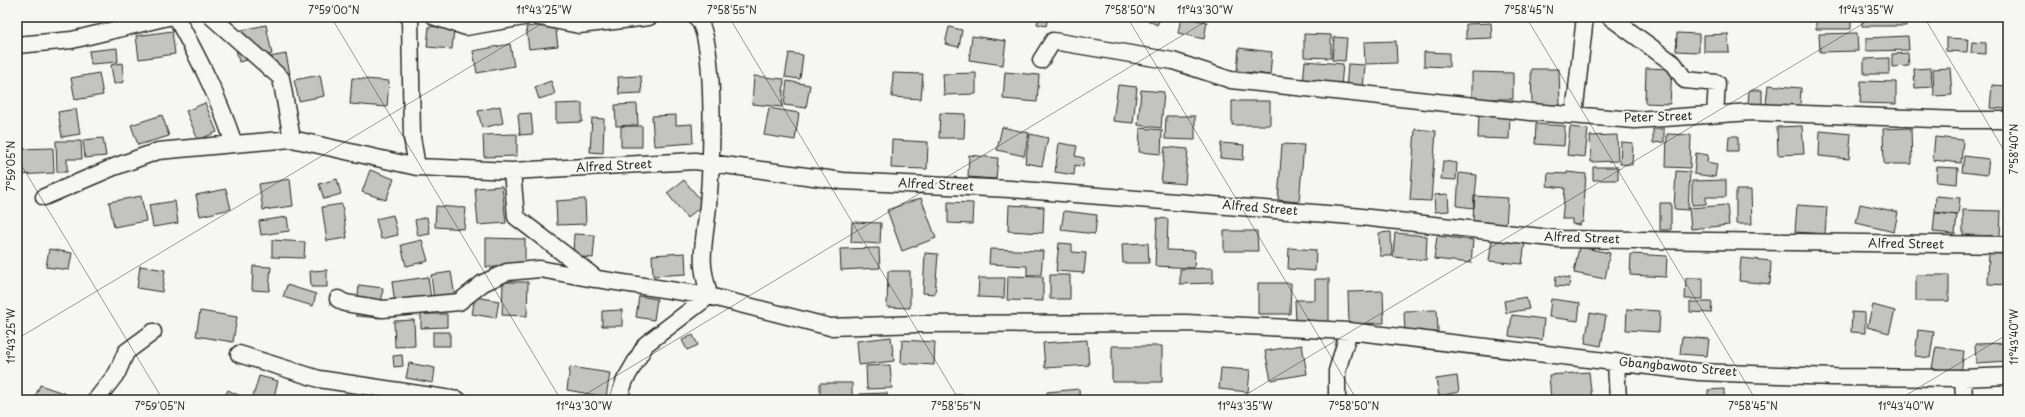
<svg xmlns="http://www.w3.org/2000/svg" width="2025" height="417" font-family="'Playpen Sans',sans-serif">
<rect width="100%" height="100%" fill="#f6f6f2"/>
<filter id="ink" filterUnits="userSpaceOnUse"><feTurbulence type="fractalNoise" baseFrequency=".025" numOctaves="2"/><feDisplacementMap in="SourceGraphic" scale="8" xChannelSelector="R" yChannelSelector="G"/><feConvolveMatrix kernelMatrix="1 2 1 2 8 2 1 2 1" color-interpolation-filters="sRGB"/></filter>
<g filter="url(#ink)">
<path fill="#c3c3c0" stroke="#2b2b2b" d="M1039,17H1048L1046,26L1037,24Z
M1142,17H1161L1157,25Z
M1181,17L1207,22L1204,39L1178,33Z
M1240,17H1276L1275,22L1240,19Z
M1816,17H1851V29H1816Z
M1862,17H1906V26H1862Z
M1491,23L1492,38L1466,39V24Z
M555,24L558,46L529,49L526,27Z
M266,25L272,54L239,62L232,32Z
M429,26L454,29L452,49L427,47Z
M949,27L962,30L959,47L945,44Z
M172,31L175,54L139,59L136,36Z
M1677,33L1699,34V52L1676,51Z
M1857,33L1858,51L1820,52L1819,34Z
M1304,34L1331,35V58L1304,57Z
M1728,34L1729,52H1704V35Z
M972,36L1006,41L1003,65L969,60Z
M1908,36L1909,50L1866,51V38Z
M1334,37L1347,38L1345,61L1332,60Z
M1946,38L1968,39L1967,52L1946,51Z
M1396,41L1397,63L1365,64L1364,42Z
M1972,42L1986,43V54L1971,53Z
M510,44L514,66L477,73L473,51Z
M117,48L118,62L91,64L89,51Z
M1239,48L1272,52L1270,75L1237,71Z
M1424,52L1449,53V67L1424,66Z
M789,53L803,55L800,79L785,77Z
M1908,53L1909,66L1892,67V54Z
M286,54L290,74L268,78L264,58Z
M1889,58V74H1864V59Z
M1305,61L1343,64L1341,87L1303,84Z
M122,63L124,82L114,84L111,65Z
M1348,64L1365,65L1363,90L1346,89Z
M1646,68L1672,69L1670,104L1645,103Z
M1931,68L1932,87L1915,88L1914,69Z
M1950,68L1952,95L1934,96L1933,69Z
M1531,69H1559L1560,106H1532Z
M1005,72L1039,75L1037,102L1003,99Z
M1472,72L1513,73V99H1472Z
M99,73L103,95L75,100L71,78Z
M893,73L923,74L921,99L892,97Z
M976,73V94L944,95L943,74Z
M320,75L324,96L299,101L294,80Z
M641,76L642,93L619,94L618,77Z
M754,76L784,79L782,107L752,104Z
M352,78L389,81L387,107L350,104Z
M551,81L555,94L539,99L535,87Z
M787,81L810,85L806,108L784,105Z
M1861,81L1896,82V104L1860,103Z
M19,82L21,100H17V83Z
M1118,85L1137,87L1133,123L1113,121Z
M1768,85L1801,88L1800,107L1766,104Z
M1992,85L2008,86V109L1990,108Z
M1141,90L1164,92L1161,128L1138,125Z
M1749,90H1762V104H1748Z
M1232,101H1270V125H1232Z
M205,103L217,132L198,140L186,111Z
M582,103V122L556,123V104Z
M637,104L638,125L616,126L615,105Z
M500,106L503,123L482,128L478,111Z
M769,108L799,113L795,140L764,135Z
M76,109L80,134L62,137L58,112Z
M531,113L533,134L520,135L518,114Z
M940,113L965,114L964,138H939Z
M1479,113L1510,114L1509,139L1478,138Z
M162,115L169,136L138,145L131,125Z
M676,115V125L692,124L693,143L654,146L652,116Z
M1166,116H1195V140L1165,139Z
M592,118L604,119L603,153L590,152Z
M1536,124L1565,126L1564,146L1535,144Z
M621,126H642V147H621Z
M1802,126L1804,154L1778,155L1777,127Z
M1002,127L1029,133L1024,156L997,150Z
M1570,127L1588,129L1585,157L1567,155Z
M1140,128L1162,130L1161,154L1139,152Z
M1911,128L1912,164H1884L1883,129Z
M1415,129L1436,131L1431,201L1410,200Z
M1653,129H1664V142L1653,143Z
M1820,131L1851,134L1849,159L1819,156Z
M517,134V156L484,157L483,135Z
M1030,134L1048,138L1042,166L1025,163Z
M1667,134L1691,135L1690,168L1666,167Z
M1617,135L1618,161L1591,162L1590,136Z
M1729,136H1738V151H1728Z
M1935,137L1963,140L1961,163L1933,160Z
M103,138L106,156L85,158L83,140Z
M892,140L928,142L927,169L891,168Z
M56,141H81L82,159H67V172H57Z
M1621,142L1633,143L1632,165L1620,164Z
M1059,143L1077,146L1075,156L1084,158L1083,167L1075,165L1074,175L1055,172Z
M1221,143L1244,145L1243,160L1220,158Z
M1282,144L1304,145L1299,202L1278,200Z
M1165,147L1188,149L1185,184L1161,182Z
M53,148L54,173L18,175L17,149Z
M1696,153L1708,155L1707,162L1717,164L1715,177L1694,174Z
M969,155L998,158L996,179L968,177Z
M1964,156L1989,159L1987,175L1962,172Z
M1443,161L1457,163L1456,180L1441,179Z
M2007,164H2008V189H2007Z
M1593,167H1618V180H1593Z
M1937,167L1958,168L1957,184L1936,182Z
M370,170L394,179L386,200L362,192Z
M1676,171L1690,172L1688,210L1674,209Z
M1567,172L1586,174L1583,222H1581L1580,225L1572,224V219H1562L1565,188L1547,186L1548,173L1567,174Z
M1459,173L1477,175L1474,208L1457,206Z
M290,179L293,206L263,210L259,184Z
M337,179L341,194L324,199L319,184Z
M684,180L704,204L687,218L667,193Z
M1726,180V197H1706V204L1692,205V181Z
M502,186L506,223L478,225L475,188Z
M226,189L231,209L200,216L196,195Z
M1736,190H1751L1752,224H1736Z
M1448,194L1449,211L1435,212L1434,195Z
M141,196L146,221L114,227L109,202Z
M1474,196L1508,198L1506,225L1473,223Z
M1936,196L1960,198L1958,215L1935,213Z
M921,198L936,238L902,251L887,210Z
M585,199L586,224L557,225L556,201Z
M175,201L178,223L153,227L149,205Z
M948,202L973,203L972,224L948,223Z
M1660,203H1671V230H1660Z
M342,204L347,238L327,241L322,207Z
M1860,204L1898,212L1894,232L1856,223Z
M1009,205L1044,207L1043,233L1008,231Z
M1727,205L1729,225L1691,229L1689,208Z
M1797,205L1827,207L1825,234L1795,232Z
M436,206L466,208L464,229L435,227Z
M1963,210L2001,211L2000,236L1963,235Z
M1064,211L1097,215L1095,234L1061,230Z
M1935,212L1957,215L1955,234L1933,232Z
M393,215L398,235L381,239L376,219Z
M287,217L289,231L261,235L259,221Z
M427,217L430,234L418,236L415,220Z
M1157,218L1168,219L1167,250L1195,251L1194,268L1155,266Z
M852,222L881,223L880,244L851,242Z
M1224,231H1257L1258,251H1224Z
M1391,232L1392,256H1380L1379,233Z
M1395,233L1427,236L1426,260L1393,257Z
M574,234L595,235L593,258L573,256Z
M1437,236L1473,240L1471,263L1434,259Z
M486,238L525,239V268L486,267Z
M1492,239L1525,242L1522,264L1489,261Z
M272,240L305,242L304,258L272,257Z
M422,240L428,261L406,266L401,245Z
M1059,243L1072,244V252L1086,253L1084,273L1056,271Z
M1148,243L1149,263H1123L1122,244Z
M1579,247L1610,253L1605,279L1574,273Z
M879,248L880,268L841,270L840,249Z
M1289,248L1316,250L1315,271L1288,269Z
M1989,248L2008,249V285L1988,284Z
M49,249L72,253L69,270L46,267Z
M990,249L1043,251L1041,275H1027V266L989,264Z
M685,253L686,274L653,276L652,255Z
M925,253L938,254L935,294L923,293Z
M1631,254L1667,256L1666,277L1630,275Z
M1741,258L1771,261L1770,284L1739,281Z
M140,266L165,270L162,292L137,288Z
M253,266L271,267L269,291L252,290Z
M1213,268V283L1180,284V269Z
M327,270V287H311L310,271Z
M888,271H910V308L887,307Z
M451,272L455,297L434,300L431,275Z
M1050,275H1070V299H1050Z
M1916,275H1949V301H1916Z
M1008,276L1043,277V301L1007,300Z
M1556,276L1570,278L1569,287L1555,286Z
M428,277L432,306L396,311L392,282Z
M979,278H1005L1004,298L978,297Z
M1686,278H1703V299H1685Z
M1315,279H1329V324H1296L1295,300H1315Z
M503,282H528L527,316L502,315Z
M1258,283H1291L1290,314H1258Z
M287,285L316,294L313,306L283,297Z
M359,285L383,288L380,318L356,316Z
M1383,291L1384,323L1349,324L1348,292Z
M639,296L657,299L654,320L636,317Z
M475,297L499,301L496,318L472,314Z
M1526,297L1529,309L1506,313L1504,301Z
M1551,299L1580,303L1578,321L1549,317Z
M1690,302H1712L1711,313L1690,312Z
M1873,305L1895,311L1889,333L1867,327Z
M1627,309L1660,311L1659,332L1626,330Z
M622,310V326H602V311Z
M1437,310L1438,332L1405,333L1404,311Z
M200,311L237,317L233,342L196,336Z
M1852,312L1865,313V333L1851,332Z
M1590,313L1606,316L1601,346L1585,343Z
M421,314H447V327L421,328Z
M1512,315L1544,319L1542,340L1509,336Z
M414,320L415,346L395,347L394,321Z
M1918,330L1934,332L1930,358L1915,356Z
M433,332H450V346H433Z
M693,335L698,345L687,350L682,340Z
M891,337L894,361L859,365L857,341Z
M1682,337L1709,339L1707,356L1680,354Z
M902,340L935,342L934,365L901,363Z
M1087,340L1089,365L1045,368L1043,343Z
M2008,343V361L1976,363L1975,344Z
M1302,345L1307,374L1271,380L1265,351Z
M1112,346H1162V382H1112Z
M1936,347L1964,351L1961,373L1932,368Z
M402,355L403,366L394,367L393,356Z
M409,363L435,368L433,383L406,378Z
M890,365L892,388L867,389L866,366Z
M570,367L610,373L606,397L567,390Z
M1221,368L1250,370L1248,392L1219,389Z
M1589,372L1592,400H1551L1549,375Z
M259,376L278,381L273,400H252Z
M1457,376L1459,392L1439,396L1436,379Z
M820,383H852V400H820Z
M40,385L66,394L64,400H45L35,397Z
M1079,389L1080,400H1048L1047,392Z
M1724,389V400H1708V390Z
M228,390L244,398L243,400H223Z
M887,393V400H860V394Z
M954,395H972V400H954Z
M1136,395L1149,396L1148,400H1135Z
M1429,398V400H1410V399Z"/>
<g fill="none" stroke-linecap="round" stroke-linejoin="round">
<g stroke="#2b2b2b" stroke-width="19">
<path id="street" d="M176,17C199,59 219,98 234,144L292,139
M212,17L281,78L292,139L417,167L512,171L516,217L597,279L709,296L830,327L919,324L1186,323L1349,331L1337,371V400
M408,17L410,18L412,137L417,167
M435,17L466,27L524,17
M538,17L579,25L649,17
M696,17C718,37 711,172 708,205C707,224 701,248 703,266C704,276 707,286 709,296
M1610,17L1674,64L1685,80L1717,83L1715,114
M17,45L72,40L168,17
M1041,60L1053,41L1173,61L1231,80L1531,112L1635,120L1751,112L1960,120H2008
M1574,115L1585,17
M512,171L695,161L843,181L1010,189L1352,216L1560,239L2008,245
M44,197L114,167L158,151L234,144
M338,299L345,303L383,309L459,302L483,283L507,272L540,269L594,279
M1349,331L1699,372L1833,377L1963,378L2008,376
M239,354L319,379L458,400
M1616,362L1618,400
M1963,378L1964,400
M96,400L117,373L126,352L153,332
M618,400L625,380L646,344L709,296"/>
</g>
<use href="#street" stroke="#f6f6f2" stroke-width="16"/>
</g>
</g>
<path fill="none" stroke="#2b2b2b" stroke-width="1" stroke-opacity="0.45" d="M331,17L561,400M729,17L959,400M1127,17L1357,400M1526,17L1756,400M1924,17L2008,157M17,158L163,400M17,339L553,17M576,400L1213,17M1237,400L1874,17M1898,400L2008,334"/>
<g text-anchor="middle" stroke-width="3.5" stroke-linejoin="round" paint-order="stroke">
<g font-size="12" fill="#2b2b2b" stroke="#f6f6f2">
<text transform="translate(1658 117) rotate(-2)" y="4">Peter Street</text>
<text transform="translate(614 166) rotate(-3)" y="4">Alfred Street</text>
<text transform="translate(936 185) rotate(3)" y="4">Alfred Street</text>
<text transform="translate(1260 208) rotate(5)" y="4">Alfred Street</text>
<text transform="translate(1582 238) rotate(2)" y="4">Alfred Street</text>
<text transform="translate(1906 244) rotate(1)" y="4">Alfred Street</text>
<text transform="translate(1678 367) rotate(5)" y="4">Gbangbawoto Street</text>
</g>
</g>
<rect width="2025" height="417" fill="none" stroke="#f6f6f2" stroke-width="44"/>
<rect x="22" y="22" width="1981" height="373" fill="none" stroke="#2b2b2b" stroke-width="1.5"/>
<g font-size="10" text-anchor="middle" fill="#2b2b2b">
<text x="334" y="14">7°59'00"N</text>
<text x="544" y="14">11°43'25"W</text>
<text x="732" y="14">7°58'55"N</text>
<text x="1130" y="14">7°58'50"N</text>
<text x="1205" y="14">11°43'30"W</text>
<text x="1529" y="14">7°58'45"N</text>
<text x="1866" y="14">11°43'35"W</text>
<text transform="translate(2014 149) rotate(-90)" y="4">7°58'40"N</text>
<text transform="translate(11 166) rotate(-90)" y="4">7°59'05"N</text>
<text transform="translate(11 336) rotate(-90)" y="4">11°43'25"W</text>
<text transform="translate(2014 337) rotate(-90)" y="4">11°43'40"W</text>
<text x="160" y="410">7°59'05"N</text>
<text x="584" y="410">11°43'30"W</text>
<text x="956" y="410">7°58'55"N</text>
<text x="1245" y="410">11°43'35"W</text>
<text x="1354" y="410">7°58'50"N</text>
<text x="1753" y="410">7°58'45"N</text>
<text x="1906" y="410">11°43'40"W</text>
</g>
</svg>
